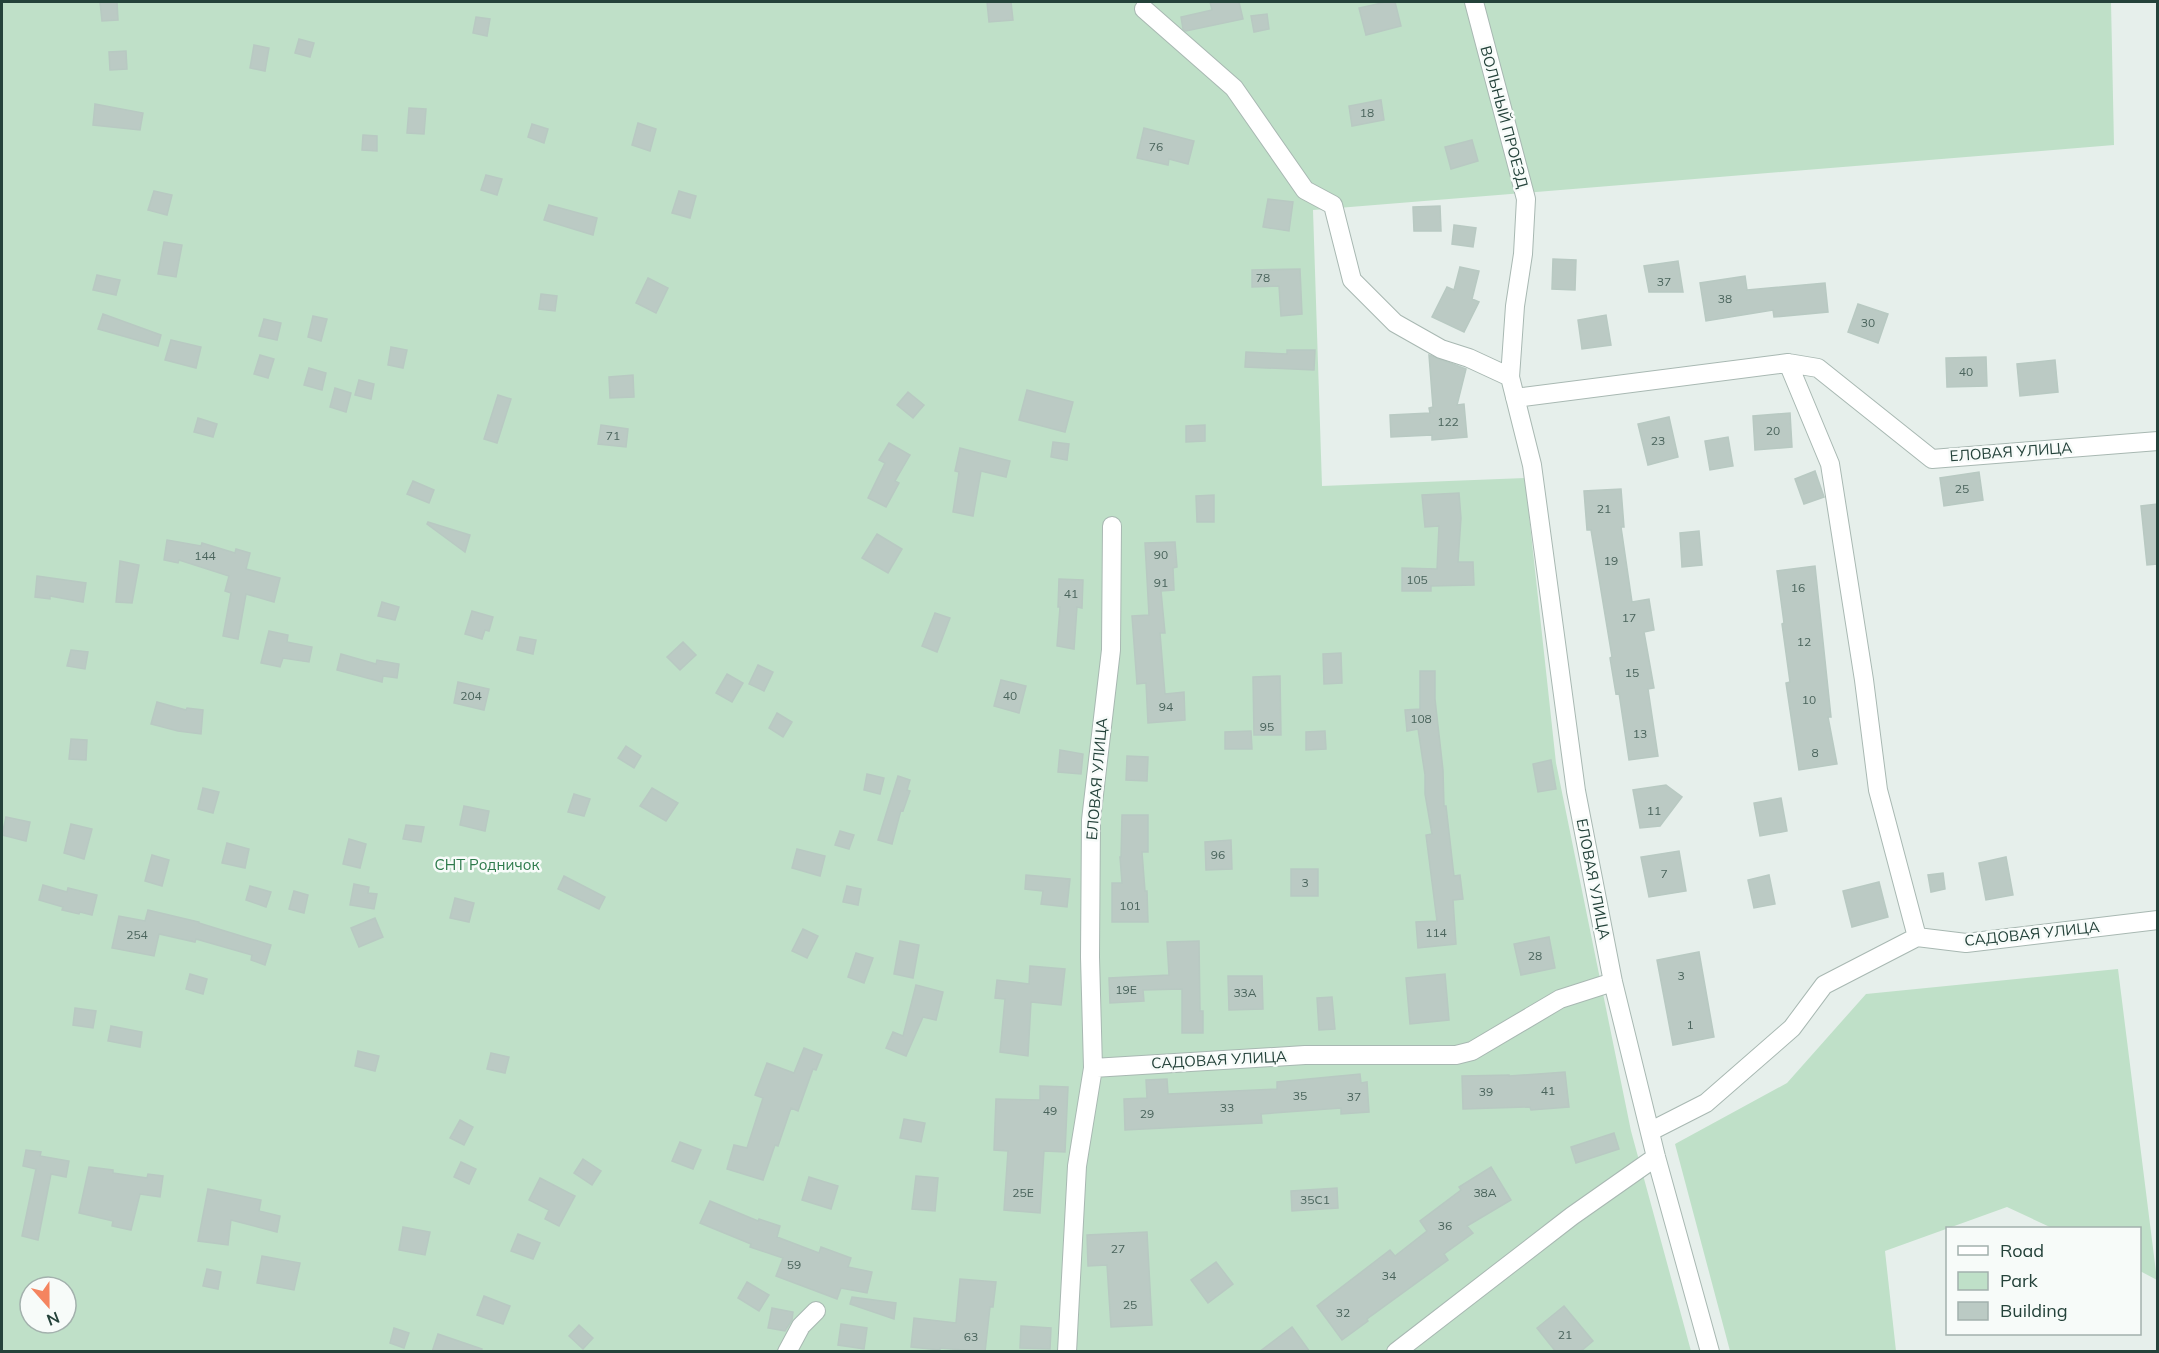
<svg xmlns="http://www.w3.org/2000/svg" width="2159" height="1353" font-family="Mulish,sans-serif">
<rect width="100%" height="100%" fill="#e6efeb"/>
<path fill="#bfe0c8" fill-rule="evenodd" d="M2,2H2111L2114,145L1313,210L1322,486L1525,478L1556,763L1631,1131L1691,1351L2,1352ZM30,1287H66V1323H30Z
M2118,969L2157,1280L2140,1271V1228H2052L2007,1207L1885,1251L1896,1351H1730L1675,1144L1787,1083L1866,994Z"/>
<path fill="#bbcac4" stroke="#b8c9c2" stroke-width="1.5" d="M100,2H117L118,20L102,21Z
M987,2H1011L1013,20L989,22Z
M1210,2H1239L1243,19L1186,31L1183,29L1181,17L1212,10Z
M1386,2H1395L1401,26L1366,35L1359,8Z
M1267,14L1269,29L1254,32L1251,16Z
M476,17L490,19L487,36L473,33Z
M299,39L314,43L310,57L295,53Z
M254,45L269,48L265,71L250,68Z
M126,51L127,69L110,70L109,52Z
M1381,100L1384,120L1352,126L1349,106Z
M95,104L143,113L140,130L93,125Z
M409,108L426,109L424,134L407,133Z
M638,123L656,129L650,151L632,145Z
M532,124L548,129L544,143L528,137Z
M1144,128L1194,141L1188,164L1169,159L1168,165L1137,158Z
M363,135L377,136V151L362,150Z
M1472,140L1478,161L1451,169L1445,147Z
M486,175L502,179L497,195L481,190Z
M154,191L172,195L167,215L148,210Z
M679,191L696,196L690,218L672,213Z
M1268,199L1293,202L1289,231L1263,227Z
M549,205L597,218L593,235L544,220Z
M1440,206L1441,231H1414L1413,207Z
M1454,225L1476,228L1473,247L1452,244Z
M164,242L182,245L176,277L158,274Z
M1553,259L1576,260L1575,290L1552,289Z
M1678,261L1683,292H1649L1644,266Z
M1460,267L1479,271L1472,299L1479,302L1464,332L1432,317L1447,287L1454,290Z
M1300,269L1302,314L1281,316L1279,286L1252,287V270Z
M97,275L120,280L116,295L93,290Z
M1745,276L1747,290L1825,283L1828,312L1774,317L1773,310L1706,321L1700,283Z
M648,278L668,288L656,313L636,303Z
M541,294L557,296L555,311L539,309Z
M1858,304L1888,314L1878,343L1848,332Z
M103,314L161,335L158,346L98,329Z
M1606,315L1611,345L1582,349L1578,320Z
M313,316L327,319L321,341L308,337Z
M264,319L281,323L277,340L259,336Z
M171,340L201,347L196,368L165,360Z
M391,347L407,350L403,368L388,365Z
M1287,350H1315L1314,370L1245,367L1246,352L1287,354Z
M260,355L274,359L268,378L254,374Z
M1429,355L1466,369L1457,405L1464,404L1467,437L1432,440V435L1391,437L1390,415L1430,413L1429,408L1433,407Z
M1986,357L1987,386L1947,387L1946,358Z
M2055,360L2058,392L2020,396L2017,364Z
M309,368L326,373L322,390L304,385Z
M633,375L634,397L610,398L609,377Z
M359,380L374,384L371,399L355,395Z
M335,388L351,393L346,412L330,407Z
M1027,390L1073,402L1065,432L1019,420Z
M908,392L924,405L913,418L897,405Z
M498,395L511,399L497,443L484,439Z
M1790,413L1792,447L1755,450L1753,416Z
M1669,417L1678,457L1648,465L1638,424Z
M198,418L217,424L213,437L194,432Z
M601,425L628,429L626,447L598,444Z
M1205,425V441L1186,442V426Z
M1728,437L1733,466L1710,470L1705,441Z
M1053,442L1069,444L1067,460L1051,457Z
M889,443L910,455L895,481L899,483L886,507L868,498L885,463L879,460Z
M960,448L1010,461L1006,477L981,471L973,516L953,512L959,472L955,471Z
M1815,471L1824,497L1804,504L1795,479Z
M1979,472L1983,500L1944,506L1940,478Z
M413,481L434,490L429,503L407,494Z
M1621,489L1624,527H1621L1632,602L1649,599L1654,630L1644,632L1654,688L1648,689L1658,756L1629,760L1619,693L1616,694L1610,658L1612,657L1591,530H1587L1584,491Z
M1459,493L1461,518L1458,562H1473L1474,585L1431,586V591H1402V568L1437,569L1439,526L1425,527L1422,495Z
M1214,495V522H1197L1196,496Z
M2157,504V564L2147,565L2141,506Z
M428,522L470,535L465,552L427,524Z
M1699,531L1702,565L1682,567L1680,533Z
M877,534L902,549L888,573L862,558Z
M167,540L201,546L202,543L235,553L236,549L250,553L246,569L280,578L274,602L246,594L238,639L223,636L231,593L225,591L229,576L179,560L178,563L164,560Z
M1175,542L1177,567L1173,568L1174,590L1161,591L1165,633H1160L1165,694L1184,692L1185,720L1148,723L1146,683L1137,684L1132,616L1149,615L1145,543Z
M120,561L139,565L132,603L116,602Z
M1815,566L1831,717H1828L1837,764L1799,770L1786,683L1790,682L1782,624L1784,623L1777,571Z
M37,576L86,583L83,602L50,596V599L35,597Z
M1059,579L1083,580L1082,608L1077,607L1074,649L1057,646L1060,607H1058Z
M382,602L399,607L395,620L378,616Z
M472,611L493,617L489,631L485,630L482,639L465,634Z
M935,613L950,618L937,652L922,646Z
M269,631L288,635L287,642L312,647L309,662L283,658L280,667L261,663Z
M520,637L536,640L533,654L517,650Z
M683,642L696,655L680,670L667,657Z
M71,650L88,652L85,669L67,666Z
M1341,653L1342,683L1324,684L1323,654Z
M341,654L376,664L377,660L399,664L397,678L383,676L382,682L337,670Z
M758,665L773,672L764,691L749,684Z
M1420,671H1435V699L1443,770L1444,806H1446L1454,876L1460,875L1463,899L1453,900L1456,944L1418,948L1416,922L1437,921L1426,835L1432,834L1425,794V775L1418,729L1407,731L1405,710L1420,709Z
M727,674L743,683L732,702L716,693Z
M1280,676L1281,735H1254L1253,677Z
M1001,680L1026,686L1019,713L994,706Z
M458,682L489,689L484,710L454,703Z
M157,702L186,710L187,708L203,710L201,734L178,731L151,724Z
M777,713L792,722L783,737L769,728Z
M1251,731L1252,749H1225V732Z
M1325,731L1326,749L1306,750V732Z
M71,739L87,740L86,760L69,759Z
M626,746L641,756L634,768L618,758Z
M1060,750L1083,754L1081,774L1058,772Z
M1127,756L1148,757L1147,781L1126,780Z
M1551,760L1556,789L1538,792L1533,764Z
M867,774L884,778L880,794L864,790Z
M898,776L910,780L907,790L910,791L903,811L901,810L892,844L878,840Z
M1666,785L1682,797L1660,826L1640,828L1633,790Z
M203,788L219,792L213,813L198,809Z
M652,788L678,803L666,821L640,806Z
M574,794L590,799L584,816L568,812Z
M1781,798L1787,831L1760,836L1754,803Z
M464,806L489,811L485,831L460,825Z
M1122,815H1148V852H1142L1145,891H1147L1148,922H1112V883H1122L1120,857H1121Z
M6,817L30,822L26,841L2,835Z
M71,824L92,829L84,859L64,853Z
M406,825L424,827L421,842L403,839Z
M840,831L854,835L849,849L835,845Z
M349,839L366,844L360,868L343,864Z
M1231,840L1232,869L1206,870L1205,842Z
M227,843L249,849L245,868L222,863Z
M797,849L825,856L820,876L792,868Z
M1679,851L1686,891L1649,897L1641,857Z
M152,855L169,860L162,886L145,881Z
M2006,857L2013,895L1986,900L1979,863Z
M1291,869H1318V896H1291Z
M1943,873L1945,889L1931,892L1928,875Z
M1026,875L1070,879L1067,907L1041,904L1043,891L1025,889Z
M1769,875L1775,904L1754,908L1748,880Z
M564,876L605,897L599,909L558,889Z
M1879,882L1888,917L1852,927L1843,891Z
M354,884L369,887L368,893L377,894L374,909L350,905Z
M43,885L67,892L68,888L97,895L92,915L80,912L79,914L62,910L63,907L39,900Z
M250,886L271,892L266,907L246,900Z
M847,886L861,889L858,905L843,902Z
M294,891L308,895L304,913L289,909Z
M455,898L474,903L469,922L450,918Z
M148,910L199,922V923L271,945L265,965L251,960L252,955L196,939L195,942L159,934L154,956L112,948L119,916L145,921Z
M375,918L383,937L359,947L351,928Z
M803,929L818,936L807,958L792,951Z
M1549,937L1555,968L1521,975L1514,944Z
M900,941L919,945L913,978L894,974Z
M1199,941L1200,1011H1203V1033H1182V989L1143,990L1144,1001L1110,1003L1109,978L1169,975L1167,942Z
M1699,952L1714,1037L1673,1045L1657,960Z
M856,953L873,958L864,983L848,977Z
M1030,966L1065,969L1061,1005L1031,1002L1028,1056L1000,1052L1005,999L995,998L997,980L1029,984Z
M190,974L207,979L203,994L186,989Z
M1445,974L1449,1020L1410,1024L1406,978Z
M1228,976H1262L1263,1009L1229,1010Z
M916,985L943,992L936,1020L923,1017L906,1056L886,1048L893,1032L903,1036Z
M1332,997L1335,1029L1319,1030L1317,998Z
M75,1008L96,1011L93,1028L73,1025Z
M111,1026L142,1032L140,1047L108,1041Z
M804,1048L822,1055L816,1070L813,1069L798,1111L791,1108L778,1146L775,1145L763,1180L727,1169L734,1145L747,1148L763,1098L755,1095L767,1063L794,1073Z
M358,1051L379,1056L375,1071L355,1066Z
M491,1053L509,1057L505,1073L487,1069Z
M1565,1072L1569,1107L1531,1110L1530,1107L1463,1109L1462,1076L1509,1075V1076Z
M1360,1074L1361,1083L1367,1082L1369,1112L1341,1114V1108L1261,1114L1262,1123L1125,1130L1124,1099L1147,1098L1146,1080L1167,1079L1168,1094L1277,1089V1082Z
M1040,1086L1068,1087L1065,1152L1044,1151L1040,1213L1004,1210L1008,1151L994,1150L996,1099L1040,1100Z
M904,1119L925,1123L921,1142L900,1138Z
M460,1120L473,1127L464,1145L450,1138Z
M1614,1133L1619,1149L1576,1163L1571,1147Z
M680,1142L701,1150L693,1169L672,1161Z
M26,1150L41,1152L40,1156L69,1161L66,1177L51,1174L38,1240L22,1236L36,1169L23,1166Z
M583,1159L601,1171L592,1185L574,1173Z
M461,1162L476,1169L469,1184L454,1177Z
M89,1167L113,1170V1173L147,1178L148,1174L163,1176L160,1197L140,1194L131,1230L112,1226L113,1221L79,1213Z
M1491,1167L1511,1200L1467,1226L1473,1233L1444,1254L1448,1260L1367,1319L1368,1321L1342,1340L1317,1306L1390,1250L1395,1256L1427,1231L1420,1221L1461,1190L1459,1187Z
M916,1176L938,1178L935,1211L912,1209Z
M809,1177L838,1186L831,1209L802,1200Z
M540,1178L575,1196L559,1226L545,1219L549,1210L529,1200Z
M1337,1188L1338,1208L1292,1211L1291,1191Z
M208,1189L261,1200L259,1211L280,1216L277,1232L231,1220L228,1245L198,1241Z
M710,1201L758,1221L759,1219L780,1226L777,1237L819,1253L821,1247L851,1258L848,1267L872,1272L867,1293L841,1288L837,1299L776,1276L783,1258L750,1247L751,1244L700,1223Z
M403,1227L430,1232L425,1255L399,1250Z
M1147,1232L1152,1325L1111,1327L1107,1265L1088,1266L1087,1235Z
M518,1234L540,1243L533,1259L511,1251Z
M262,1256L300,1263L294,1290L257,1283Z
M1216,1262L1233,1284L1208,1303L1191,1280Z
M207,1269L221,1272L218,1289L203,1286Z
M960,1279L996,1282L993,1307H990L985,1352L940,1348V1350L911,1347L914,1318L956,1323Z
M747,1282L769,1295L759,1311L738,1298Z
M484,1296L510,1306L503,1324L477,1315Z
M852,1297L896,1303L894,1319L850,1304Z
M1564,1306L1593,1341L1580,1352H1556L1537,1328Z
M772,1308L793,1312L792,1320L785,1331L768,1328Z
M841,1324L867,1328L864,1349L838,1345Z
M579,1325L593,1338L583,1349L569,1336Z
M1021,1326L1051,1328L1050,1349L1020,1348Z
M1292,1327L1310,1352H1259Z
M394,1328L409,1333L404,1348L390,1343Z
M438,1334L482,1349L481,1352H432Z"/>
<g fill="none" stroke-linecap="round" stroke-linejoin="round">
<g stroke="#a8b8b2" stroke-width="20">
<path id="minor" d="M1474,2L1526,199L1523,254L1515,306L1510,377L1532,465L1576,791L1613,982L1656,1157L1710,1352
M1144,9L1234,88L1305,190L1333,205L1352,280L1395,323L1441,349L1469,358L1510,377
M1788,363L1818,368L1932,459L2158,441
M1515,398L1788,363L1830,464L1864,680L1878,790L1917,937
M1093,1068L1090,957L1091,820L1111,650L1112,526
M1651,1131L1706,1103L1792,1028L1824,985L1917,937L1966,943L2158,920
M787,1352L801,1326L816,1311
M1067,1352L1077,1166L1093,1068L1305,1055H1456L1472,1051L1560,999L1613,982
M1396,1352L1572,1216L1656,1157"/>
</g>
<use href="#minor" stroke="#fff" stroke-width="18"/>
</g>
<g text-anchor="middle" stroke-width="5" stroke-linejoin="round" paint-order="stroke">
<g font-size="12" fill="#4a645c">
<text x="1367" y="117">18</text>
<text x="1156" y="151">76</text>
<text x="1263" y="282">78</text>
<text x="1664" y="286">37</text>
<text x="1725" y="303">38</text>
<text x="1868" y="327">30</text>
<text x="1966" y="376">40</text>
<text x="1448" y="426">122</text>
<text x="1773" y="435">20</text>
<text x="613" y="440">71</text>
<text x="1658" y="445">23</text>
<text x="1962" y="493">25</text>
<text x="1604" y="513">21</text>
<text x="1161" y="559">90</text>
<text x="205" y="560">144</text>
<text x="1611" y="565">19</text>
<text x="1417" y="584">105</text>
<text x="1161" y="587">91</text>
<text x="1798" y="592">16</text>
<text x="1071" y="598">41</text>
<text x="1629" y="622">17</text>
<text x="1804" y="646">12</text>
<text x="1632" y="677">15</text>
<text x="471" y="700">204</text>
<text x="1010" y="700">40</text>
<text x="1809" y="704">10</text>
<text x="1166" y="711">94</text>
<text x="1421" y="723">108</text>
<text x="1267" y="731">95</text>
<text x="1640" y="738">13</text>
<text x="1815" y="757">8</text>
<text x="1654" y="815">11</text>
<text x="1218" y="859">96</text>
<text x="1664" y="878">7</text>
<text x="1305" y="887">3</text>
<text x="1130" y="910">101</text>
<text x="1436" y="937">114</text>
<text x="137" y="939">254</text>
<text x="1535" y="960">28</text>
<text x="1681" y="980">3</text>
<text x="1126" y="994">19Е</text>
<text x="1245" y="997">33А</text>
<text x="1690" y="1029">1</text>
<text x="1548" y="1095">41</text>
<text x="1486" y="1096">39</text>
<text x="1300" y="1100">35</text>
<text x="1354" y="1101">37</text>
<text x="1227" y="1112">33</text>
<text x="1050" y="1115">49</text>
<text x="1147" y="1118">29</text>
<text x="1023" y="1197">25Е</text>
<text x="1485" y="1197">38А</text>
<text x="1315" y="1204">35С1</text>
<text x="1445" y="1230">36</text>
<text x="1118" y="1253">27</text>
<text x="794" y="1269">59</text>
<text x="1389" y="1280">34</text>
<text x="1130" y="1309">25</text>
<text x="1343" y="1317">32</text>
<text x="1565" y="1339">21</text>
<text x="971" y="1341">63</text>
</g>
<g font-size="15" fill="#24423a" stroke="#f7fbf9">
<text transform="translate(1504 117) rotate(75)" y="5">ВОЛЬНЫЙ ПРОЕЗД</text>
<text transform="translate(2011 452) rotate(-4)" y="5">ЕЛОВАЯ УЛИЦА</text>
<text transform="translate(1097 779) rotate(-85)" y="5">ЕЛОВАЯ УЛИЦА</text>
<text transform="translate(1593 879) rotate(79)" y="5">ЕЛОВАЯ УЛИЦА</text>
<text transform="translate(2032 934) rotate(-6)" y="5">САДОВАЯ УЛИЦА</text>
<text transform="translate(1219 1060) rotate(-3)" y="5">САДОВАЯ УЛИЦА</text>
</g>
<g font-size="15" fill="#2d7a4b" stroke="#f7fbf9">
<text x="487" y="870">СНТ Родничок</text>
</g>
</g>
<rect width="2159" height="1353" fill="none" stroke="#24423a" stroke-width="6"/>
<rect x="1946" y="1227" width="195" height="108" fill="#f7fbf9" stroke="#a3b1ad" stroke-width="1.5"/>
<rect x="1958" y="1246" width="30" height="9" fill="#ffffff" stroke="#a3b1ad" stroke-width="1.5"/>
<text x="2000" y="1257" font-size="18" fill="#24423a">Road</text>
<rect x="1958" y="1272" width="30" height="18" fill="#bfe0c8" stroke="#a3b1ad" stroke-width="1.5"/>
<text x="2000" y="1287" font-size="18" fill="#24423a">Park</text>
<rect x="1958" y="1302" width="30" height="18" fill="#bbcac4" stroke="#a3b1ad" stroke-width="1.5"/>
<text x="2000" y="1317" font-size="18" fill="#24423a">Building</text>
<g transform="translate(48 1305) rotate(159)"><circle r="28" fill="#f7fbf9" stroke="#a3b1ad" stroke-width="1.5"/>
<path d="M0-4.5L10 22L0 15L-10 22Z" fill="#f4845f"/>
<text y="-9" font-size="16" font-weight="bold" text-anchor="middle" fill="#24423a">N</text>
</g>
</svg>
